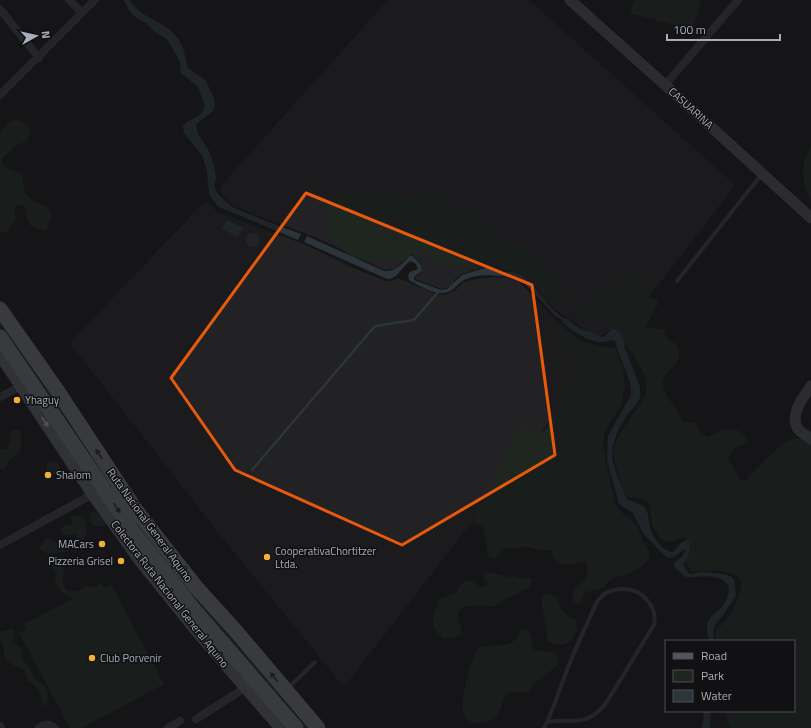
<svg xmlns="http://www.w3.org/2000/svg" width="811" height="728" font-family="'Titillium Web',sans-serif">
<rect width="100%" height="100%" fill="#161618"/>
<path fill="#222225" d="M388,0H529L735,185L670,270L620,331L614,328L601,336L580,327L570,319L555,310L545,301L537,288L525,276L517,272L506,270H497L491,266H487L462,274L455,279L452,285L447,288L441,289L415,279V277L420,274L422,271V265L413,255H410L394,269L385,270L317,238L256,215L231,204L219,191L227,179Z
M206,200L217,212L304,244L351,267L386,281H391L398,278L436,294L445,295L456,290L463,283L475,279L494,277L511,278L519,282L554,318L572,334L582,341L606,348L344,687L217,531L70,343Z"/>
<path fill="#1e261f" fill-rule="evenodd" d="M634,0H701L693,30L630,13Z
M16,120C25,121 33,129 28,138C26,143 21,143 17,145C11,149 7,154 2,159L3,165L8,169L20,173L23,178L24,192L34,201L46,207L50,211L51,218L46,230C26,227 29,225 25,206L19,204L14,208L16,220L6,232H0V133L9,122Z
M811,146V202C801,181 800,166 811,146Z
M367,188L403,201L441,194L448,204L482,217L494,241L533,251L568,299L565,303C543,298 543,292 528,278H523L519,272L507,270L494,261L444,267L425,250L410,256L404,260L378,261L353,258L337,245L330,235L327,223L326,211L332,200L343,192ZM391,217L403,220L410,231L399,240L388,237L382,226Z
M639,266L646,278L650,297L656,299L658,304L645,327C652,329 657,328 664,330C666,345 678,339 679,351C681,366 661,373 663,386C665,399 679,408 683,421L695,423L702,434L708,437C723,428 737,423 748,441L736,448L728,458C731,466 737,472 740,480H747C752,472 781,443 790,440C798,437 803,439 811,442V728H730L725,711H794V641H716C716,638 715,635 716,632C718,627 723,624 726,621C732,613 746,586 739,578C736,575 729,573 725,572C714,568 702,573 691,571L683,557L686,551L688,542L686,539L683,538L671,542L661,539L658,534L660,535C658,532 655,530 653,528C650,520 652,505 646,501C642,497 633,498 627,497C622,486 612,460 614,449C617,434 636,411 644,398C647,392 647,386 646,379C643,369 623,338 615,332C606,326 597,323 586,321L582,316L584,309L594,301L600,298L613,284L624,278L633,268Z
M0,317L91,450L311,728H302L182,587L0,330Z
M556,324C567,327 572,340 583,345C594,349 604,346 615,348L620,362L623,367L625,387L621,405L604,433L603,446L615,504L624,515L629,518L638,527L642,540L649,551L650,557C644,566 634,572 624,575C620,577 615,576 612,578C608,581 606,585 604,588L586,592L579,604L573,603V591C585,579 590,579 586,561C570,564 557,571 551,550H539L527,547L502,549L499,555L494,559L488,556L484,532L482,526L475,524C474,518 474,511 478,506C480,502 485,501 487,497C496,479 493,463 512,450L516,433L519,428L525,427L537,433L543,431L548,427L551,415L558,406L562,393L569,383L570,376L572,371L577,366C575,360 571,359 566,356C556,350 551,340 551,329Z
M13,430H19C21,433 21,435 21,439C23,460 11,451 5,469L0,470V450L7,449L11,438L10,435Z
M46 468a7 7 0 1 1 14 0a7 7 0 1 1-14 0Z
M93,512C98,512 105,519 105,525L102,527L92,525L89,515L90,513Z
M74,515L81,516L85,520L87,534L84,540L65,552L48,554L40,549C41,543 44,539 49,538C60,543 60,551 72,541C75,539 77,537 78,534C72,533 69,537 63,535L61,529L65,525L72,524L73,522L72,516Z
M55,560C69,566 62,570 63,581C63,584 65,588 67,591H79L86,585L92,588L101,583L104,588L111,584L164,684L82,728H70L19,633L26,629L24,624L72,599L62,592L54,582L57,576L52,566Z
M490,572L508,577L514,576L520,578L532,579L530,587L502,601L497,605L490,607L477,605L465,607L459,610C456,619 462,626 462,635L444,639C426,622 434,621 438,600L443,597L455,594C459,588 463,577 472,581C477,583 477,586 483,587L488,583L483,579L484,573Z
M546,593L551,594L557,597L561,609L565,614L577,621C578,640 565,650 548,641L542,605V598Z
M11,629L14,630C15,635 12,638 12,642L23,650L22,660L27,664L35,679L46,686L48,695L46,708C37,696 43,688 28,681L24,669C11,665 1,661 4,645L0,640V632Z
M527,629L529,632L534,650L555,653L558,659V665L535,683L533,684L530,691C523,695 516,689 509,693C502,698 502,707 499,713C495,722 479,724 470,723C467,720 464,717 463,713C460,702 471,653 480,647L509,644L514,641L521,630Z"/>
<path fill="#2c353c" d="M124,0H130C138,17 164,21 176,36C184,46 185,57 188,68L206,81L214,98L215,107L212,112L196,124L198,134L208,149L214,165L216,178L214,187L218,194L232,207L274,224L301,234L298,240L219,207L209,195L207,171L202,155L184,133L183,126C190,116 198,122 205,106L198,87L181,73L180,62L169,42L165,38L155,32L146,23L138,19L133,15L129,10Z
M227,220L243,228L238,237L222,229Z
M246 240a7 7 0 1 1 14 0a7 7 0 1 1-14 0Z
M307,236L384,271C396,272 402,263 410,256H413L421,265L422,271L414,277V280L441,290L447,289L462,275L488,267C492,267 494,271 499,272C505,272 511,271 517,273C537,281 542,304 559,314L556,317L521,279C514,275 508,277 500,276C488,275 476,274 464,280C457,284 453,292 444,293C432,294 418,285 409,280L408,275L410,272L418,269L416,264L411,261C402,265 398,280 387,279L304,242Z
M566,318L580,329L592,332L601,337L605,336L612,329H615L620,333L624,340L625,348L640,387V397L638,402L628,414L618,430L613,446L612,459L617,475L627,499C632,502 643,504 646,509C649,516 649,524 651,531C654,539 664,552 673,552L681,543L687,540L689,541C691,549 690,556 684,562V566L689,574L704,572L724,574L732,577L734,580L736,595L723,615L714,626L713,630L714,641H709C708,634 705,626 709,620C713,614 720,610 724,604C732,591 731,580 714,577C706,575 695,578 686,577L674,567V563C678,559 685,556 685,549L673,557L669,558L664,555L643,533L633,513L619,504L607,460L608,436L631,395C632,381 625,370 620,357C618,352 617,347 615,341L611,340C596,348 574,332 562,322Z
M703,711H711L710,728H702L704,714Z"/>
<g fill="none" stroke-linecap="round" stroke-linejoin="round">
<path stroke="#2c353c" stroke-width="2.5" d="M556,314L566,322
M252,470L375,326L414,320L439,291"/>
<path stroke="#37383d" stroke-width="4" d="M677,281L761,175
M287,689L315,662
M544,728C551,715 556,700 561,686C569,664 577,644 587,624C591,616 594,606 599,599C611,585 636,586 647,600C654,608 656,616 654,625L606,703C587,728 574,718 547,722"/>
<path stroke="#37383d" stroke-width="8" d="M69,0L82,13
M0,9L39,58
M665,85L738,0
M0,95L95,0
M0,397L21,386
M0,545L93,494
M196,719L245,688
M0,726L1,728
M39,728C45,724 49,723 55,728
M168,728L180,721"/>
<path stroke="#45474d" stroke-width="11" d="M570,0L665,85L811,218
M811,386C803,397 789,415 798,429C801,433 807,436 811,439"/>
<path stroke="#53555c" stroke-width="13" d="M0,354L93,494L140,560L198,632L281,728"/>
<path stroke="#63666e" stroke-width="15" d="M0,309L57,390L136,510L163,545L196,587L235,630L318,728
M0,337L132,530L196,612L296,728"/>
</g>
<defs><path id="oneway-solid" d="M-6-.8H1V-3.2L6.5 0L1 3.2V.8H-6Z"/></defs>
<use fill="#979ba6" href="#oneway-solid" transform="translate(45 422) rotate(56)"/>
<g fill="#26262a">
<use href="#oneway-solid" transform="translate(99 454) rotate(-124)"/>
<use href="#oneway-solid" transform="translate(117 508) rotate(56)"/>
<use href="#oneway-solid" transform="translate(274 677) rotate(-130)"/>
</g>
<path d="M0 0H811V728H0ZM306,193L532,285L555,455L402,545L235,470L171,378Z" fill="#161618" fill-opacity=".55" fill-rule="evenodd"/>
<path fill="none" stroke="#e8590c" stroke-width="3" stroke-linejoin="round" d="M306,193L532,285L555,455L402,545L235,470L171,378Z"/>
<g fill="#f2b134" stroke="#111113" stroke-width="1.5">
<circle cx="17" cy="400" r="4"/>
<circle cx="48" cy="475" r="4"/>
<circle cx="102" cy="544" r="4"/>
<circle cx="267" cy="557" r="4"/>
<circle cx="121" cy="561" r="4"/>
<circle cx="92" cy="658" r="4"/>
</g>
<g text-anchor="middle" stroke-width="3" stroke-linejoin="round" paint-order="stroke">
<g font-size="11" fill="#a8adb8" stroke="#111113">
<text transform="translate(691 108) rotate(42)" y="4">CASUARINA</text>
<text transform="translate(150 525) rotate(54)" y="4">Ruta Nacional General Aquino</text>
<text transform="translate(170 594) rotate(52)" y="4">Colectora Ruta Nacional General Aquino</text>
</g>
<g font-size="11" fill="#a8adb8" stroke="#111113" text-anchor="start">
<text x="25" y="404">Yhaguy</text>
<text x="56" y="479">Shalom</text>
<text x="94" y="548" text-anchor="end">MACars</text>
<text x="275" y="555">CooperativaChortitzer<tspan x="275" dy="13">Ltda.</tspan></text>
<text x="113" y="565" text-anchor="end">Pizzeria Grisel</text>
<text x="100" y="662">Club Porvenir</text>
</g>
</g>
<rect x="665" y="640" width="130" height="72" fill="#111113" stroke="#4d4f55"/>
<rect x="673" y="653" width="20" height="6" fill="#53555c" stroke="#4d4f55"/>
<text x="701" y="660" font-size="12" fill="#a8adb8">Road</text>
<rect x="673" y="670" width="20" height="12" fill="#1e261f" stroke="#4d4f55"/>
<text x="701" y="680" font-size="12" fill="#a8adb8">Park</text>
<rect x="673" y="690" width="20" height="12" fill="#2c353c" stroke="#4d4f55"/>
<text x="701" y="700" font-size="12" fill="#a8adb8">Water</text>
<g transform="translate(36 36) rotate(82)" stroke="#111113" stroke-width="3" paint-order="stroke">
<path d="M0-3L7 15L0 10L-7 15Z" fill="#a8adb8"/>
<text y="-6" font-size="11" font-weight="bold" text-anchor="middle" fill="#a8adb8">N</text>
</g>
<path d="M667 34v6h113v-6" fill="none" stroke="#a8adb8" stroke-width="2"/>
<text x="673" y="34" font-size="12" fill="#a8adb8" stroke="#111113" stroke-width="3" paint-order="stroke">100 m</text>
</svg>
